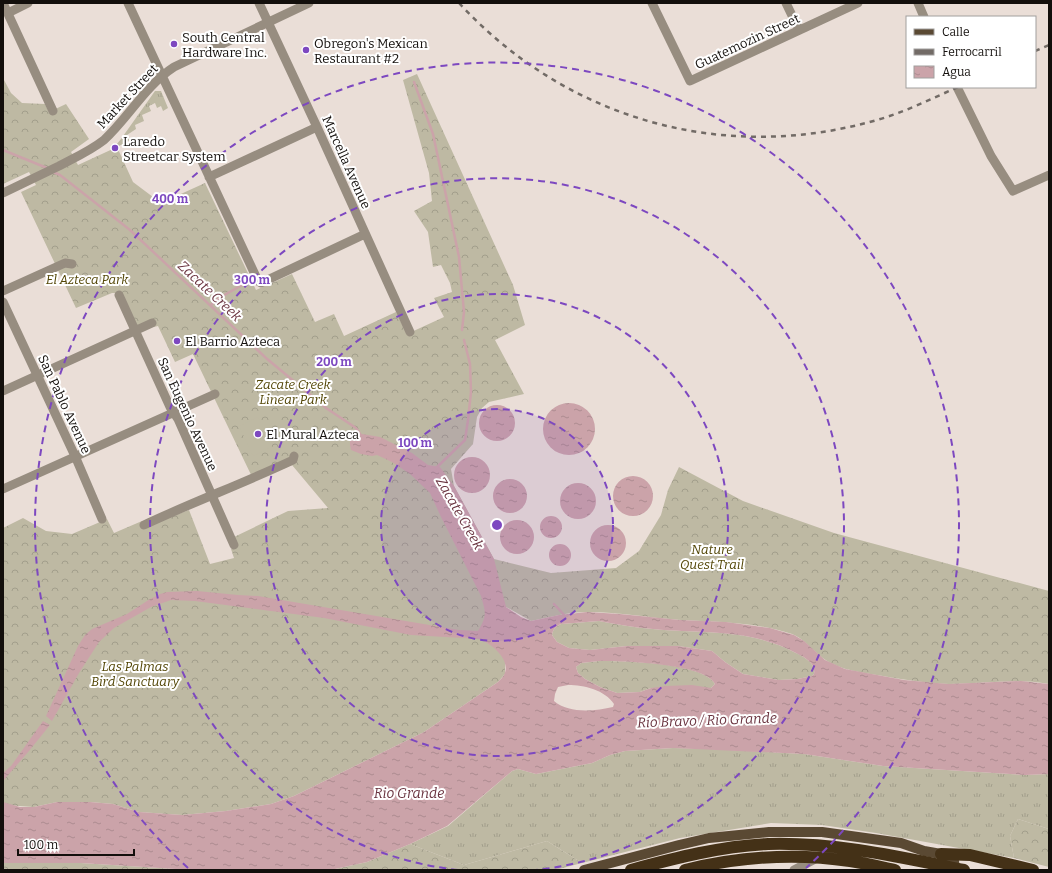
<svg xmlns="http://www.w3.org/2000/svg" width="1052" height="873" font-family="Bitter,serif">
<defs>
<pattern id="grass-tufts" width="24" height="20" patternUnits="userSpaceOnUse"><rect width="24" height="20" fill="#beb9a3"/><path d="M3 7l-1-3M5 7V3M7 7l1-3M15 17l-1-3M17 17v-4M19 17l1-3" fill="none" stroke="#a29e8b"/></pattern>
<pattern id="forest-crowns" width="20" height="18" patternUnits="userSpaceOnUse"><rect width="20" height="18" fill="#beb9a3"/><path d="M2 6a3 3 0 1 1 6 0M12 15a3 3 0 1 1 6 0" fill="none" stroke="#a29e8b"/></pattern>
<pattern id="water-ripples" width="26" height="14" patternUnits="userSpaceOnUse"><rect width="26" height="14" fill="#cba3a9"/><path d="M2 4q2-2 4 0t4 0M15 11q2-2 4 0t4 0" fill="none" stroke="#ad8b90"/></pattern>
</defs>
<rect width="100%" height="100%" fill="#eaded7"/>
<path fill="url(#grass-tufts)" d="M155,91H161L168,108L163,111L161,106L157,108L155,103L149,106L151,111L142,115L144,121L135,125L136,129L127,135L130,140L117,147L116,145L121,139Z
M673,748L712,749L804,754L883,766L1025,775L1049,774V829L1018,819L1010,836L1014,858L876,833L822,825L771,823L680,838L582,863L547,841L464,865L410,844L448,826L512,771L518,769L536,774L592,763L610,755L625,751Z"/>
<path fill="url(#forest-crowns)" d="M417,74L513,285L525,325L495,340L524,394L489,402L482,408L477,417L473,444L451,469L454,486L494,559L551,573L616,568L639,551L661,515L668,490L679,467L743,501L834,533L1049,591V684C1016,678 983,684 949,684C919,683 889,677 859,672C845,669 829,665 818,654C810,647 802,638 792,634C756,622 718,622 681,620C650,618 619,612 588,612C569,612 550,617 531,621L506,607L505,674L498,682L424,732L294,796L271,804L226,811L182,815L139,812L113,804L90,802H57L34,807L3,805V528L23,518L46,531L72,534L107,519L114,533L142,521L145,527L189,510L210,564L234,558L231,549L238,546L234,537L288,511L328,508L292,465L254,481L193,354L175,362L158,326L154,327L151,321L137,327L120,293H112L76,308L21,192L36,185L29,172L3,184V80H4L11,93L22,103L45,104L49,112L66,104L89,139L71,152L78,165L117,147L133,182L161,203L205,183L256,290L292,274L315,322L334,314L344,336L396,312L407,334L444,317L434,298L452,292L450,283L441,265L433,267L428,232L414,211L432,201L429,173L403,80Z
M599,621C617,624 635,628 653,629C705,634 750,628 798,654C806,658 816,664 814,674L812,676L798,679L779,680L743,674L725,662L712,651L678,646H627L590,650L569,648L557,642L552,635C553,629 555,627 561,624Z
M599,661C622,661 703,662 715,684L711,688H651L640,692L617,693L600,687L585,679L578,673L576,667L581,663Z
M1018,819L1049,829V867L1014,858L1010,836Z
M547,841L582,863L555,870H321L335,869L367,862L410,844L464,865Z
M3,863H81L191,870H3Z"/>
<path fill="#beb9a3" d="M258,417L272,447L253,456L239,426Z"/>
<path fill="url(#water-ripples)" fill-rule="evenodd" d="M543 429a26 26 0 1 1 52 0a26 26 0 1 1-52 0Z
M479 423a18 18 0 1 1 36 0a18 18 0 1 1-36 0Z
M356,433L380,437L412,453L428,465L440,467L454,486L494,559L506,607L521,617L531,621L559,615L587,612L620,614L680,620L726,622L770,628L794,635L804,641L825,660L845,669L904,680L948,684L1021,681L1049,684V774L1025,775L883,766L804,754L673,748L625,751L610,755L592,763L536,774L518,769L512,771L447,826L410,844L367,862L335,869L321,870H191L81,863H3V802L20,807H34L57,802H90L113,804L139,812L182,815L226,811L271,804L294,796L424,732L498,682C500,680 503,677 504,675C512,660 491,643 479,639L411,635L324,618L195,601L171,600L151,607L114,628L99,642L79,673L52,721L46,716L78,646L85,635L92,629L127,614L150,599L160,594L167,592L197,591L238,595L258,596L459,630L478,631C487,616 486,613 481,596L441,517L430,493L410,474L392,462L377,455L372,456L361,454L351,450L350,445V437ZM599,621C617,624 635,628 653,629C705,634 750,628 798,654C806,658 816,664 814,674L812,676L798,679L779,680L743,674L725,662L712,651L678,646H627L590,650L569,648L557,642L552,635C553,629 555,627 561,624ZM599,661C622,661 704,663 715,684L711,688L692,685L666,686L651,688L640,692L617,693L600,687L585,679L578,673L576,667L581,663ZM568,685C584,685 605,690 614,704L613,707C595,711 569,714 554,701L555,694L558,687Z
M454 475a18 18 0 1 1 36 0a18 18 0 1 1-36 0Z
M613 496a20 20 0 1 1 40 0a20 20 0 1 1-40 0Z
M493 496a17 17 0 1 1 34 0a17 17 0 1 1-34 0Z
M560 501a18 18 0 1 1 36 0a18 18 0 1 1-36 0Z
M540 527a11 11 0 1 1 22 0a11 11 0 1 1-22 0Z
M500 537a17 17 0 1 1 34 0a17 17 0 1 1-34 0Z
M590 543a18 18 0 1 1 36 0a18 18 0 1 1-36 0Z
M549 555a11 11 0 1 1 22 0a11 11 0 1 1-22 0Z
M43,721L50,725L29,751L3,781V773L11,766Z"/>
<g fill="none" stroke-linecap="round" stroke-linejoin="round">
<path stroke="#cba3a9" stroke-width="2.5" d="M414,82L433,134L459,257L464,312L462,330
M3,150L47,168
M53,172L60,175L130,230L266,358L326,408L356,428L360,434
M211,305L219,298L251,280
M436,468L465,440L468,420L471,392L470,364L464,340
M554,604L566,617"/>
<path stroke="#978d80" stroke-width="9" d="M3,3L53,111
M128,3L258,281L261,283L365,234
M259,3L317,127L410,332
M652,3L690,81L858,3
M786,3L799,30
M918,3L924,17
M8,13L28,3
M957,87L991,156L1013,191L1049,175
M209,177L317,127
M3,193C22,184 40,175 59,166C74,158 90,151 104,140C129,117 145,86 174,67L309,3
M3,291L65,263L72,264
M119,295L170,407L178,419L234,545
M3,302L75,456L102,519
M3,391L152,323
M3,489L215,394
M144,525C193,502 244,483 293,460L294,456
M794,870L817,858"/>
<path stroke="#5a4933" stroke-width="10" d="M584,870L679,845L709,838L769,832H822L901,843L924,851L941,854L954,861L955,870"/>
<path stroke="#443117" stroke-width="12" d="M941,854L970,855L1033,870
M631,870C675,858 722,846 768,844C835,842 900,857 964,870
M685,870C738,857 796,853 850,861C865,863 881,867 895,870"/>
<path stroke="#726b66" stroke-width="2.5" stroke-dasharray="5 5" stroke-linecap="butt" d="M459,3C567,120 724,164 877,120C905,112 931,99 958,87
M1035,51L1049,45"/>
</g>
<circle cx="497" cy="525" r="116" fill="#7d48c0" fill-opacity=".12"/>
<g fill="none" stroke="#7d48c0" stroke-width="2" stroke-dasharray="7 5">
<circle cx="497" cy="525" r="116"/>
<circle cx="497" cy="525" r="231"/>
<path d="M458 870A347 347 0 1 1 536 870"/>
<path d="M188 868A462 462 0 1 1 806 868"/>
</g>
<g fill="#7d48c0" stroke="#fff" stroke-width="1.5">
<circle cx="174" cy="44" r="4"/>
<circle cx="306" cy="50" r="4"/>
<circle cx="115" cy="148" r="4"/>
<circle cx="177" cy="341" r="4"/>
<circle cx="258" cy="434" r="4"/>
</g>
<g text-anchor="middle" stroke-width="4" stroke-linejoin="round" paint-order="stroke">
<g font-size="13" fill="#130f0c" stroke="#fff" text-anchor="start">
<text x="182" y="42">South Central<tspan x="182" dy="15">Hardware Inc.</tspan></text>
<text x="314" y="48">Obregon's Mexican<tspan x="314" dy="15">Restaurant #2</tspan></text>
<text x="123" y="146">Laredo<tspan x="123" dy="15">Streetcar System</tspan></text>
<text x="185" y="346">El Barrio Azteca</text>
<text x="266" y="439">El Mural Azteca</text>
</g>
<g font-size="13" fill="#130f0c" stroke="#fff">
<text transform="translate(747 41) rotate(-25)" y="5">Guatemozin Street</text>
<text transform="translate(127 96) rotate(-47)" y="5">Market Street</text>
<text transform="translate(347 162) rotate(66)" y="5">Marcella Avenue</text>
<text transform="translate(65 404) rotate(65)" y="5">San Pablo Avenue</text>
<text transform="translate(188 414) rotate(65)" y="5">San Eugenio Avenue</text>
</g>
<g font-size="13" font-style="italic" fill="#534606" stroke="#fff">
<text x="87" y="284">El Azteca Park</text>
<text x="293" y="389">Zacate Creek<tspan x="293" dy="15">Linear Park</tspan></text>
<text x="712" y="554">Nature<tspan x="712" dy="15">Quest Trail</tspan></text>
<text x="135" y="671">Las Palmas<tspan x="135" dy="15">Bird Sanctuary</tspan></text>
</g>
<g font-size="14" font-style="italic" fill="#6a3440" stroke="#fff">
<text transform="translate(210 291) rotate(43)" y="5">Zacate Creek</text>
<text transform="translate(460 513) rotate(60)" y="5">Zacate Creek</text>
<text transform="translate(707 720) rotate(-2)" y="5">Río Bravo / Rio Grande</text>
<text x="409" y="798">Rio Grande</text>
</g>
</g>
<circle cx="497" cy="525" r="6" fill="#7d48c0" stroke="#fff" stroke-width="2"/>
<g font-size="12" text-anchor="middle" font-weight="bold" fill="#7d48c0" stroke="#fff" stroke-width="4" stroke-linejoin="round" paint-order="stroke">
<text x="170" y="203">400 m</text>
<text x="252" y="284">300 m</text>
<text x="334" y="366">200 m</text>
<text x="415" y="447">100 m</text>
</g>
<rect width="1052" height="873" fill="none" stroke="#130f0c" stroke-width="8"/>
<rect x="906" y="16" width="130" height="72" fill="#ffffff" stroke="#a19f9e"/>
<rect x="914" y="29" width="20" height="6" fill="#5a4933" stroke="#a19f9e"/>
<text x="942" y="36" font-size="12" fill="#130f0c">Calle</text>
<rect x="914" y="49" width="20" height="6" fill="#726b66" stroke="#a19f9e"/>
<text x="942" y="56" font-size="12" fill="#130f0c">Ferrocarril</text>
<rect x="914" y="66" width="20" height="12" fill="url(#water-ripples)" stroke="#a19f9e"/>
<text x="942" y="76" font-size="12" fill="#130f0c">Agua</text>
<path d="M18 849v6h116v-6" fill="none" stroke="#130f0c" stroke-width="2"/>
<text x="24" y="849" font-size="12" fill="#130f0c" stroke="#ffffff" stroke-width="3" paint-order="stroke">100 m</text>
</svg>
